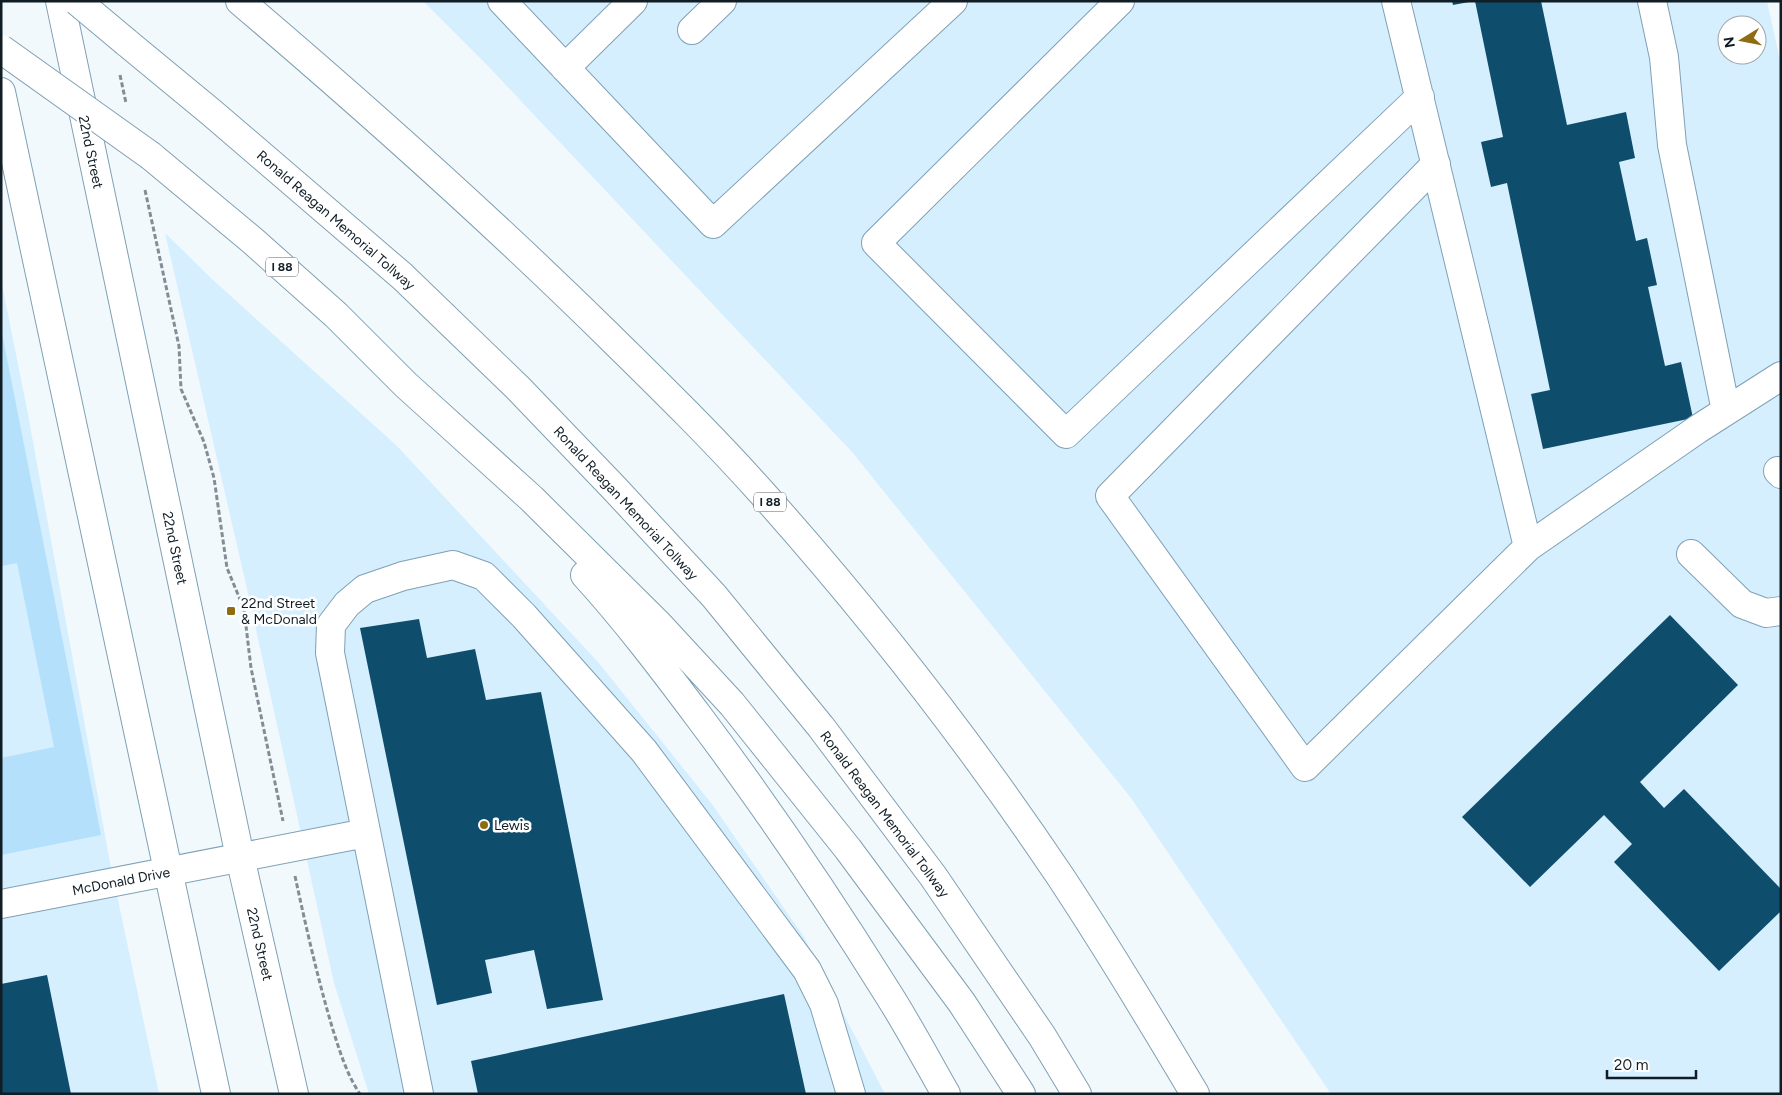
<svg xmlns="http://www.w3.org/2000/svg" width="1782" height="1095" font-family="Figtree,sans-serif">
<rect width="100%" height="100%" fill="#f2f9fd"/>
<path fill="#d5efff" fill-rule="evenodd" d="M423,1H1767L1781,65V1094H1331L1131,798L852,452L487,65ZM1727,25H1757V55H1727Z
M165,233L212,279L397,446L598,662L712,804L804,937L885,1094H369L334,983L247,589Z
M1,280L27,409L109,857L159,1094H1Z"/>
<path fill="#b4e0fb" d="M1,328L101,835L1,855V758L54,747L17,563L1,566Z"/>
<path fill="#0e4d6b" d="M1452,1H1469V2L1453,5Z
M1475,1H1541L1567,125L1626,112L1635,158L1619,162L1636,241L1647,238L1657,285L1648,287L1665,366L1681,362L1693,418L1543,449L1531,394L1550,390L1507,183L1491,187L1481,142L1503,137Z
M1670,615L1738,685L1640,782L1664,808L1684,789L1781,889V911L1719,971L1614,862L1632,844L1604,815L1530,887L1462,817Z
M419,619L427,658L475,649L486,700L541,692L603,1000L547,1009L534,950L485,960L492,993L437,1005L360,628Z
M47,975L71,1094H1V984Z
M784,994L806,1094H478L471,1061Z"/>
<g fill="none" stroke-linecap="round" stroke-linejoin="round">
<g stroke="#7fa0b4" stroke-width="30">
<path id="minor" d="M502,1L713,224L953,1
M1120,1L876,243L1066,434L1420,97
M1396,1L1528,547L1698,429L1781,376
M1652,1L1664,57L1672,145L1726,411
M692,30L722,1
M565,68L633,1
M1436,164L1110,496L1305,767L1528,547
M1778,471L1781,474
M1691,554L1742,604L1766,613L1781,611
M1,904L366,833
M419,1094L330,653L331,625L347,604L365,589L403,576L453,565L484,576L524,616L644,751L807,970L824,1004L851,1094"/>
</g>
<g stroke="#7fa0b4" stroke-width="30">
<path id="major" d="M60,1L240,857L294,1094
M1,92L216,1094"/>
</g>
<g stroke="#7fa0b4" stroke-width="30">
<path id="highway" d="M240,1C367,109 491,220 609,336C662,388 714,439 763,494C870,614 970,742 1060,876C1107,947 1151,1020 1195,1094
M126,42L212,113L402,276L517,387L615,489L714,596L821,727L933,876L1042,1036L1077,1094
M151,156L253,241L336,315L406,385L532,499L659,625L732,704L848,849L962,1003L1021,1094
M585,575C626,620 663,669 699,717C765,805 827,896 885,989C907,1023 926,1059 946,1094"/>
</g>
<path stroke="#848d93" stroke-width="3" stroke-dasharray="5 2.5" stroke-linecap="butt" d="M120,75L126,103
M145,190L179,346L181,389L204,442L214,478L227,568L244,609L251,668L283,821
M295,876C306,927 318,980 333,1030C340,1052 347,1075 360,1094"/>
<use href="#minor" stroke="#fff" stroke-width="28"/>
<use href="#major" stroke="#fff" stroke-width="28"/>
<use href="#highway" stroke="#fff" stroke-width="28"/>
<g stroke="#7fa0b4" stroke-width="30" stroke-linecap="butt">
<path id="highway-bridge" d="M77,1L126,42
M1,49L151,156"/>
</g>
<use href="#highway-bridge" stroke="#fff" stroke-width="28"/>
</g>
<g fill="#906c11" stroke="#fff" stroke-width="2">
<rect x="226" y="606" width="10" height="10" rx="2.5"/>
<circle cx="484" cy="825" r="5"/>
</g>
<g text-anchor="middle" stroke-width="5" stroke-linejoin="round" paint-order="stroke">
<g fill="#fff" stroke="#586166" stroke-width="1">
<rect x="266" y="257.5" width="32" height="19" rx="4"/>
<rect x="754" y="492.5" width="32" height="19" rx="4"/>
</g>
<g font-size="12" font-weight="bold" fill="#101d25">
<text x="282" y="271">I 88</text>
<text x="770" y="506">I 88</text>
</g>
<g font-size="14" fill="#101d25" stroke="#fff">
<text transform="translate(91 152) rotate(78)" y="5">22nd Street</text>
<text transform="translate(336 220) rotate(41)" y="5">Ronald Reagan Memorial Tollway</text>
<text transform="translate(626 503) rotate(47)" y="5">Ronald Reagan Memorial Tollway</text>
<text transform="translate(175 548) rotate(78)" y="5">22nd Street</text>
<text transform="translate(885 814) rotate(53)" y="5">Ronald Reagan Memorial Tollway</text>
<text transform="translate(121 881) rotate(-11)" y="5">McDonald Drive</text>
<text transform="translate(260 944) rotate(77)" y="5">22nd Street</text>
</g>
<g font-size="14" fill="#101d25" stroke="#fff" text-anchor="start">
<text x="241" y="608">22nd Street<tspan x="241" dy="16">&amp; McDonald</tspan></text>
<text x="494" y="830">Lewis</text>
</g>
</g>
<rect width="1782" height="1095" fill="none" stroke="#101d25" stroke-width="5"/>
<g transform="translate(1742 40) rotate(260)"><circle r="24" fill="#ffffff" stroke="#9fa5a8"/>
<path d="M0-4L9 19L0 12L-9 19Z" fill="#906c11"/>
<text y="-8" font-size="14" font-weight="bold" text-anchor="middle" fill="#101d25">N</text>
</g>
<path d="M1607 1070v8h89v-8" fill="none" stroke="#101d25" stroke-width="2.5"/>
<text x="1614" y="1070" font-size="15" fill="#101d25" stroke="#ffffff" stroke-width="4" paint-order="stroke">20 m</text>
</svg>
